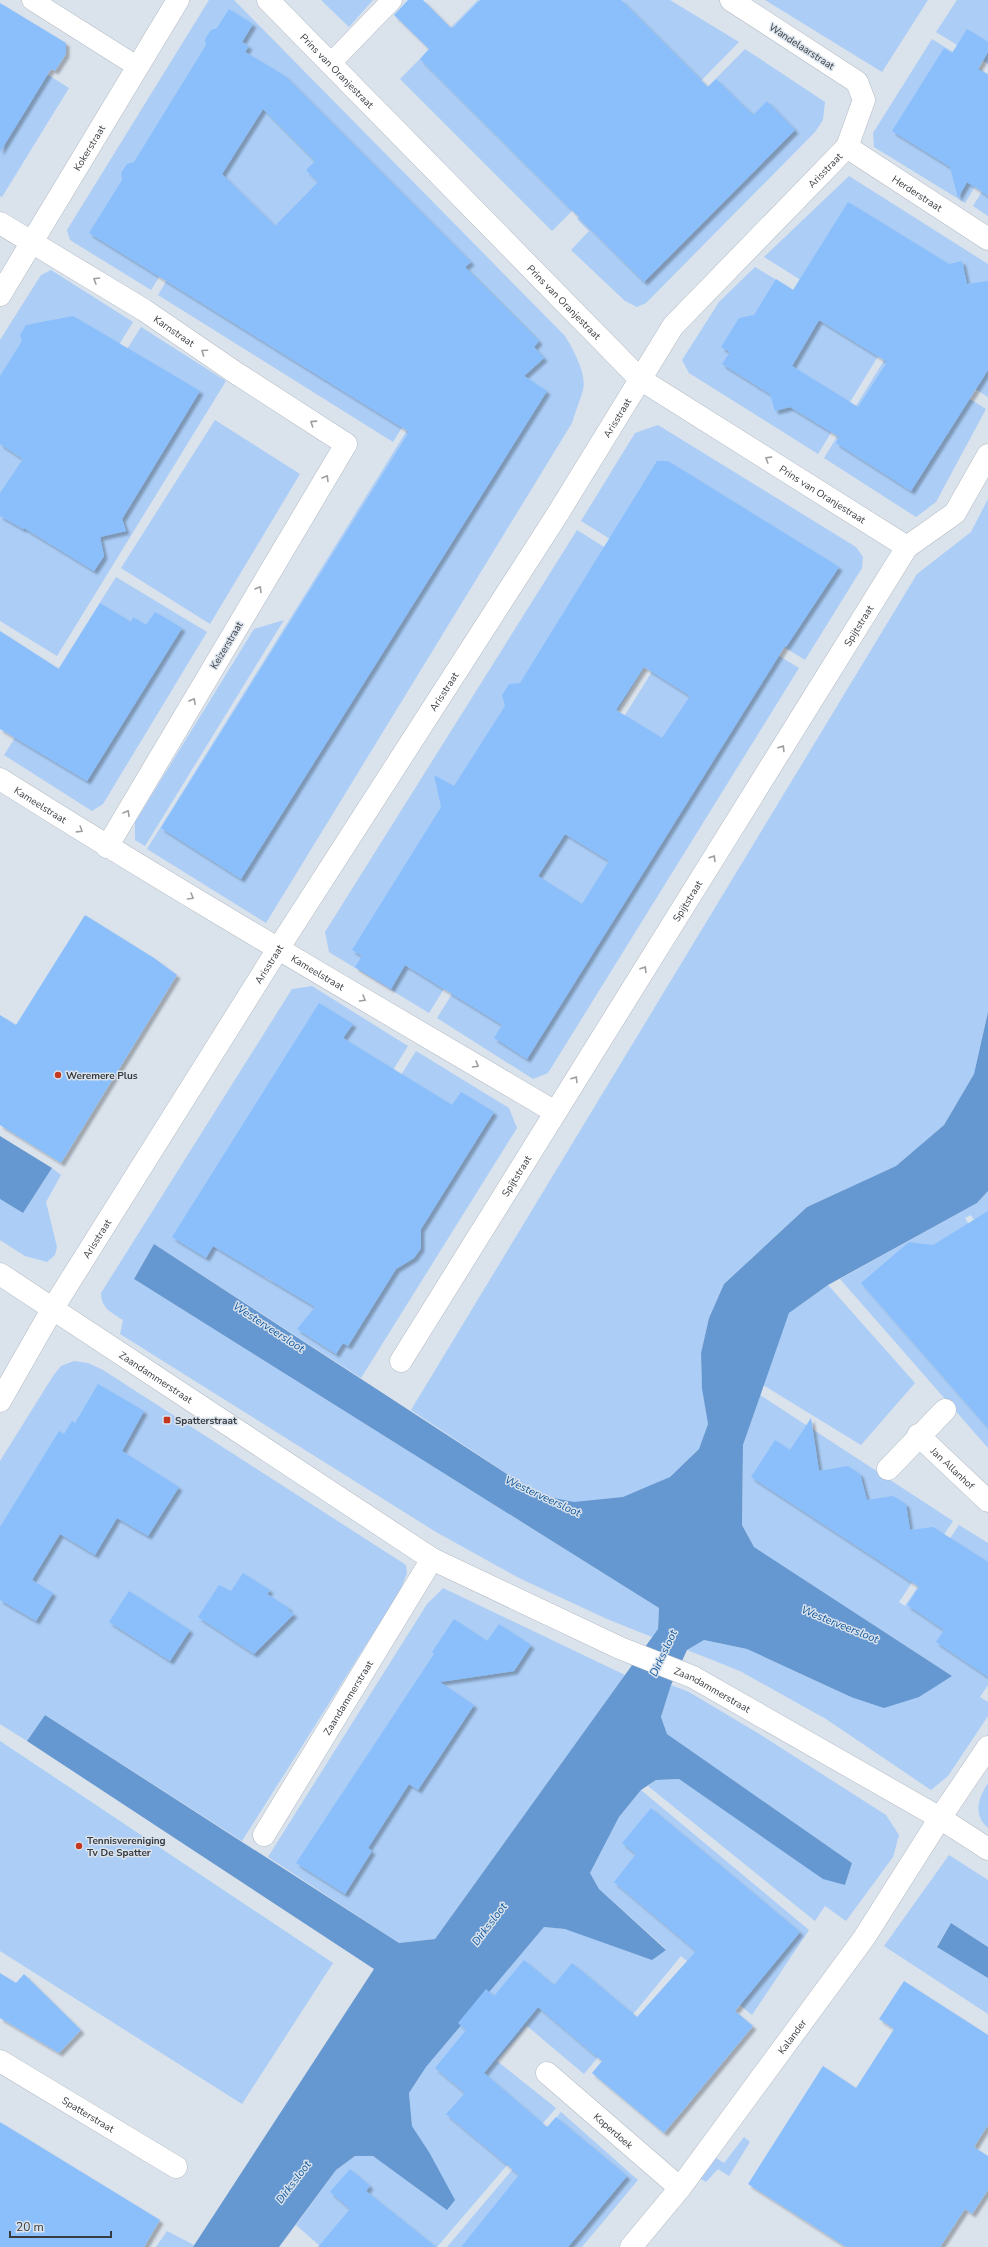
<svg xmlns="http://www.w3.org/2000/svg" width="988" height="2247" font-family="'Nunito Sans',sans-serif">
<defs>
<filter id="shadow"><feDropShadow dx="3.5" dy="3.5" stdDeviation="1" flood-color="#0004"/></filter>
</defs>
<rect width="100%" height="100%" fill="#dae2ec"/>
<path fill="#abcdf6" d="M209,0H234L565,336C573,349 587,374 583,390C580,401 575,412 572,423L266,923L147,849L452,358L209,197L151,290L70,240L67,230Z
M321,0H373L349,27Z
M478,0L633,150L552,231L400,79Z
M496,0H670L739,42L639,144Z
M765,0H928L882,72Z
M957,0H988V64L936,32Z
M932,39L988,74V165L965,203L874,147L873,133Z
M0,45L69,88L2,197L0,196Z
M745,49L825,102L823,120L815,132L646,303L637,307L625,301L571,250L589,231L577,219Z
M849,176L988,264V397L764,257Z
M988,182V216L973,206Z
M207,213L444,359L393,442L158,295Z
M755,267L885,345L818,454L689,373L682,360L719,302Z
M51,270L133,322L23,501L29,505L141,327L226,381L57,656L0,621V340L41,275Z
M891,349L986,409L936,502L916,517L824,458Z
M215,420L300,474L210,624L121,568Z
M658,425L856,547L863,557L862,568L805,660L581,521L635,433Z
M988,499V1012L974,1074L944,1125L896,1166L807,1207L724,1284L709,1318L701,1353L702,1389L708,1424L699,1449L670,1477L662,1481L657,1489L576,1510L563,1500L539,1495L411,1410L917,574L971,532Z
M577,530L687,599L429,1013L329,952L325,932Z
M116,577L207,632L103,804L92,811L4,755Z
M694,604L799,668L548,1073L533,1079L437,1018Z
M284,620L145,846L135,840V822L254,629Z
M312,986L408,1046L264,1277L272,1282L416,1051L509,1108L517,1128L361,1378L154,1244L134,1279L659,1608L658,1629L652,1637L607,1619L519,1578L436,1532L120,1334L123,1320C111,1312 101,1308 101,1293L292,989Z
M52,1168L61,1175L46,1202L57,1247L55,1255L47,1262L25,1256L0,1240V1199L23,1213Z
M988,1191V1244L971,1215L965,1218L988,1256V1448L840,1279L977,1203Z
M828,1285L915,1383L861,1445L763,1385L789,1313Z
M74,1361L88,1363L103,1370L406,1565L407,1573L400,1591L242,1841L45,1715L27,1741L0,1724V1461L53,1376L61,1366Z
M760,1395L953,1521L899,1602L905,1606L959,1525L988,1543V1685L980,1697L988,1702V1716L948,1776L931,1790L826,1719L740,1671L687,1650L704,1640L747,1649L851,1697L952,1676L754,1547L742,1525L743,1445Z
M443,1588L625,1675L435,1939L399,1943L268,1857L427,1604Z
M671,1685L689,1692L761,1735L886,1815L899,1835L893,1857L846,1921L825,1906L815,1921L648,1786L656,1780L679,1779L823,1878L845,1885L852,1863L667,1734L661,1717Z
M0,1741L333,1963L242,2104L0,1951Z
M988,1783V1828C972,1814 979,1797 988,1783Z
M641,1790L809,1930L752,2015L681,1956L584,2074L527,2026L497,2061L556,2108L437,2247H321L296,2225L336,2170L355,2156H373L447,2209L429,2152L412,2126L409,2093L426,2067L544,1927L565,1929L666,1949L599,1889L590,1873L619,1817Z
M949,1855L988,1880V1947L951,1923L937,1946L988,1978V2014L884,1946Z
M561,2112L638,2180L582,2247H447Z
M744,2137L750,2142L729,2176L718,2169L706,2182L698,2177L715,2157L724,2163Z
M167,2231L194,2245L193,2247H156Z"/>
<path fill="#6597d1" d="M988,1012V1191L977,1203L828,1285L789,1313L743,1445L742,1525L754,1547L952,1676L919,1697L884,1708L851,1697L747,1649L704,1640L687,1650L671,1685L661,1717L667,1734L852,1863L845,1885L823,1879L679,1779L656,1780L641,1790L619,1817L590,1873L599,1889L666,1950L652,1960L565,1929L544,1927L426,2067L409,2093L412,2126L429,2152L455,2200L447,2210L373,2156H355L336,2170L279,2247H193L374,1969L27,1741L45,1715L399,1943L435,1939L658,1629L659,1608L134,1279L154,1244L539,1495L574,1502L623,1497L670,1477L699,1449L708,1424L702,1389L701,1353L709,1318L724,1284L807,1207L896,1166L944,1125L974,1074Z
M0,1136L52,1168L23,1213L0,1199Z
M951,1923L988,1947V1978L937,1947Z"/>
<path fill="#8bbffb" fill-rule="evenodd" filter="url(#shadow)" d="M408,0H423L452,29L480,0H621L708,87L716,79L753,115L767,101L795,130L644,282L420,59L429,49L394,15Z
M0,3L66,43V54L55,71L51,69L0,152Z
M229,9L253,24L242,42L249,46L245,52L285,76L471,262L465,267L539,341L534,347L544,358L524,376L547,391L241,879L161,828L409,432L89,233L122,180L121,173L127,164L134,162L206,45L205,39L211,30L217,28ZM263,109L315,161L306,170L318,182L275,226L222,174Z
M967,29L988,42V52L978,69L988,75V196L967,182L958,198L950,167L892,131L944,48L952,53Z
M848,202L949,264L962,261L967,284L988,281V370L911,491L836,443L839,437L790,407L775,411L770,394L722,364L730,352L721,347L739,318L754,315L776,279L793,290ZM819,320L887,362L858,407L792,366Z
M73,316L200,391L122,519L126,531L100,537L104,556L94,571L24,528L23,529L0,516V493L23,459L0,444V376L22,341L20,335L26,325Z
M657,461H668L839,567L786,647L785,646L527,1059L494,1038L502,1025L405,965L391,989L355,967L362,956L352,950L441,807L434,775L454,786L505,706L502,695L509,684L520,683ZM644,667L690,696L662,738L616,710ZM565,834L609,861L582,904L538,876Z
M100,603L131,622L133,617L146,625L155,612L182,628L87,781L0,729V631L59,669Z
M85,915L154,958L177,975L61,1163L0,1125V1015L16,1025Z
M319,1003L353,1024L343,1038L452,1105L461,1092L494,1112L421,1229V1248L414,1258L396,1269L348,1346L343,1343L336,1354L297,1329L315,1307L213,1246L206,1258L172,1237Z
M988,1211V1428L861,1283L909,1242L933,1245Z
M98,1384L144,1411L122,1451L179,1487L148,1536L117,1518L95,1555L60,1534L32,1580L53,1593L36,1621L0,1600V1527L59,1431L64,1434L72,1421L75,1423Z
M811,1418L819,1471L848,1466L860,1474L867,1500L893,1496L906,1504L910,1530L933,1527L988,1562V1677L936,1642L944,1630L907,1605L919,1587L751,1477L775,1440L790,1450Z
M243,1573L270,1590L267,1594L289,1608L288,1610L294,1614L254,1654L198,1617L219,1585L231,1591Z
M129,1591L190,1630L170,1661L109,1622Z
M454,1619L487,1641L499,1624L531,1645L514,1671L440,1682L474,1705L418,1790L409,1784L368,1848L372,1851L345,1894L296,1863L434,1654L432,1652Z
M651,1808L800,1932L735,2011L753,2026L664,2133L592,2073L602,2061L538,2007L484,2073L547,2127L556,2117L627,2176L568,2247H461L519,2175L446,2114L465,2093L435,2068L466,2030L458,2023L486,1989L494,1996L524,1960L554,1985L572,1963L637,2017L696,1951L614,1882L636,1854L622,1843Z
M0,1973L16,1983L24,1974L81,2030L59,2053L0,2018Z
M904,1981L988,2035V2125L974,2147L988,2156V2190L972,2214L965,2209L940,2247H846L748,2184L823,2066L856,2088L894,2029L879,2019Z
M0,2122L160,2220L144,2247H0Z
M350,2169L370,2186L366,2191L436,2247H318L350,2209L330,2192Z"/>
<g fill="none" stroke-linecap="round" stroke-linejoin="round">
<g stroke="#b3bbc5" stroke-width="21">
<path id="lane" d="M32,0L138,67
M330,64L392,0"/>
</g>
<g stroke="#b3bbc5" stroke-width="23">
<g id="street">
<path id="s1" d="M268,0L640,379L907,547"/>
<path id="s2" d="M847,147L988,239"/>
<path id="s3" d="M0,223L144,310L236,373L346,444L107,847"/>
<path id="s4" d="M0,295L178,0"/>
<path id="s5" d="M0,779C182,894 369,1002 555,1112"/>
<path id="s6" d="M0,1274L432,1559L620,1648L693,1677L940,1818L988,1849"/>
<path id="s7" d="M401,1361L907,547L955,513L988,455"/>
<path id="s8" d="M0,1401L53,1308L90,1249L278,949L557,515L673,326L847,147L864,100L857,82L731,0"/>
<path id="s9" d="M918,1435L988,1501"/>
<path d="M888,1469L945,1410"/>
<path id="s10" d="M264,1835L432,1559"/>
<path id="s11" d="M0,2061L176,2167"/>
<path id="s12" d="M547,2073L680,2188"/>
<path id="s13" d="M631,2247L680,2188L864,1938L940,1818L988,1747"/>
</g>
</g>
<use href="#lane" stroke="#fff" stroke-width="20"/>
<use href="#street" stroke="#fff" stroke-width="22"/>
</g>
<defs><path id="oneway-chevron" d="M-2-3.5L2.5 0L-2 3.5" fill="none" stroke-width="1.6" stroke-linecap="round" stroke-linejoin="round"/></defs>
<g stroke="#9c9ea0">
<use href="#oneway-chevron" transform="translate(96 280) rotate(-149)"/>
<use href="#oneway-chevron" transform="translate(204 352) rotate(-145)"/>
<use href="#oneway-chevron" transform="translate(313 423) rotate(-147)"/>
<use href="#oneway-chevron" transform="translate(768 459) rotate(-148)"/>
<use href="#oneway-chevron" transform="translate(326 478) rotate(-59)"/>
<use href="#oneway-chevron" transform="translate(259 589) rotate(-59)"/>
<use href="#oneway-chevron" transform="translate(193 701) rotate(-60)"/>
<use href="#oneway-chevron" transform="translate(782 748) rotate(-58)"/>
<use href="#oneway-chevron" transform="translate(127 813) rotate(-60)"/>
<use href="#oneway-chevron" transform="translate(80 830) rotate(32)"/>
<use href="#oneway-chevron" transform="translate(713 858) rotate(-58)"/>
<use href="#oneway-chevron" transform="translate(191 897) rotate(31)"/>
<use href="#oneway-chevron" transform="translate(644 969) rotate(-58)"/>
<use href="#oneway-chevron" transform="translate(363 999) rotate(30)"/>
<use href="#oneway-chevron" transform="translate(476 1065) rotate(31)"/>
<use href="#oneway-chevron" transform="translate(575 1079) rotate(-58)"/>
</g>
<g fill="#c3381e" stroke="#dae2ec" stroke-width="1.5">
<circle cx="58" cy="1075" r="4"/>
<rect x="163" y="1416" width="8" height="8" rx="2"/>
<circle cx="79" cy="1846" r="4"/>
</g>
<g text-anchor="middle" stroke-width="3" stroke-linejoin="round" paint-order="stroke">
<g font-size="10" fill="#383c40" stroke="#dae2ec">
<text transform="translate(802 46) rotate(33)" y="4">Wandelaarstraat</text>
<text dy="4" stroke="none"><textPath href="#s1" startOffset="99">Prins van Oranjestraat</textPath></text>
<text dy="4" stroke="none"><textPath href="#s4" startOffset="172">Kokerstraat</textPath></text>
<text dy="4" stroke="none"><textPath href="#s8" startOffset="1486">Arisstraat</textPath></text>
<text dy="4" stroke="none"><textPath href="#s2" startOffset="84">Herderstraat</textPath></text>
<text dy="4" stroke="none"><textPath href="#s1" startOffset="423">Prins van Oranjestraat</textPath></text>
<text dy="4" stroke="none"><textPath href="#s3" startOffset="205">Karnstraat</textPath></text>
<text dy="4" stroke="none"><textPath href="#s8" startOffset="1161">Arisstraat</textPath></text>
<text dy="4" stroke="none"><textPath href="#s1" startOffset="747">Prins van Oranjestraat</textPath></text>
<text dy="4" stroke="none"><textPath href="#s7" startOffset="866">Spijtstraat</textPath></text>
<text transform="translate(226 645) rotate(-59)" y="4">Keizerstraat</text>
<text dy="4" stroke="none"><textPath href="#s8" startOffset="837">Arisstraat</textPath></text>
<text dy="4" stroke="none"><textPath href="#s5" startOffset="48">Kameelstraat</textPath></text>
<text dy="4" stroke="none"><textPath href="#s7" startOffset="542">Spijtstraat</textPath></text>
<text dy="4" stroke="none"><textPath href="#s8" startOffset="513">Arisstraat</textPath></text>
<text dy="4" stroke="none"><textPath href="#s5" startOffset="372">Kameelstraat</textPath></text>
<text dy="4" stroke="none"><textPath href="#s7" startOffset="218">Spijtstraat</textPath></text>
<text dy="4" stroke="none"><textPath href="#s8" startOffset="189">Arisstraat</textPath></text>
<text dy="4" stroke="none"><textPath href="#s6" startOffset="187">Zaandammerstraat</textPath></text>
<text dy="4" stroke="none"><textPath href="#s9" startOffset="48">Jan Allanhof</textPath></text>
<text dy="4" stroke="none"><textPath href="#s6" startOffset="827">Zaandammerstraat</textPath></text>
<text dy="4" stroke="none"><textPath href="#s10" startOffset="161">Zaandammerstraat</textPath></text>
<text dy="4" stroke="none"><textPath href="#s13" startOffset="265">Kalander</textPath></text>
<text dy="4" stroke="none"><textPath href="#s11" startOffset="103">Spatterstraat</textPath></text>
<text dy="4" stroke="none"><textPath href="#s12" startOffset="88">Koperdoek</textPath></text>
</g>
<g font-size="10" font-weight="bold" fill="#383c40" stroke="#dae2ec" text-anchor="start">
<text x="66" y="1079">Weremere Plus</text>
<text x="175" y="1424">Spatterstraat</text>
<text x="87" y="1844">Tennisvereniging<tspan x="87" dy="12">Tv De Spatter</tspan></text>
</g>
<g font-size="11" font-style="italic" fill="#0d569c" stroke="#dae2ec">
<text transform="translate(269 1327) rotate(33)" y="4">Westerveersloot</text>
<text transform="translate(543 1496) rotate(25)" y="4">Westerveersloot</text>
<text transform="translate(840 1624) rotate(22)" y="4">Westerveersloot</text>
<text transform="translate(663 1653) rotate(-65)" y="4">Dirkssloot</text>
<text transform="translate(489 1924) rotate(-53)" y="4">Dirkssloot</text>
<text transform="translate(293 2182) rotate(-53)" y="4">Dirkssloot</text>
</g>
</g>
<path d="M10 2231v6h101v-6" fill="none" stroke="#383c40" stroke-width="2"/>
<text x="16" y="2231" font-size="12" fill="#383c40" stroke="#dae2ec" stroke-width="3" paint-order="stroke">20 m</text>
</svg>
